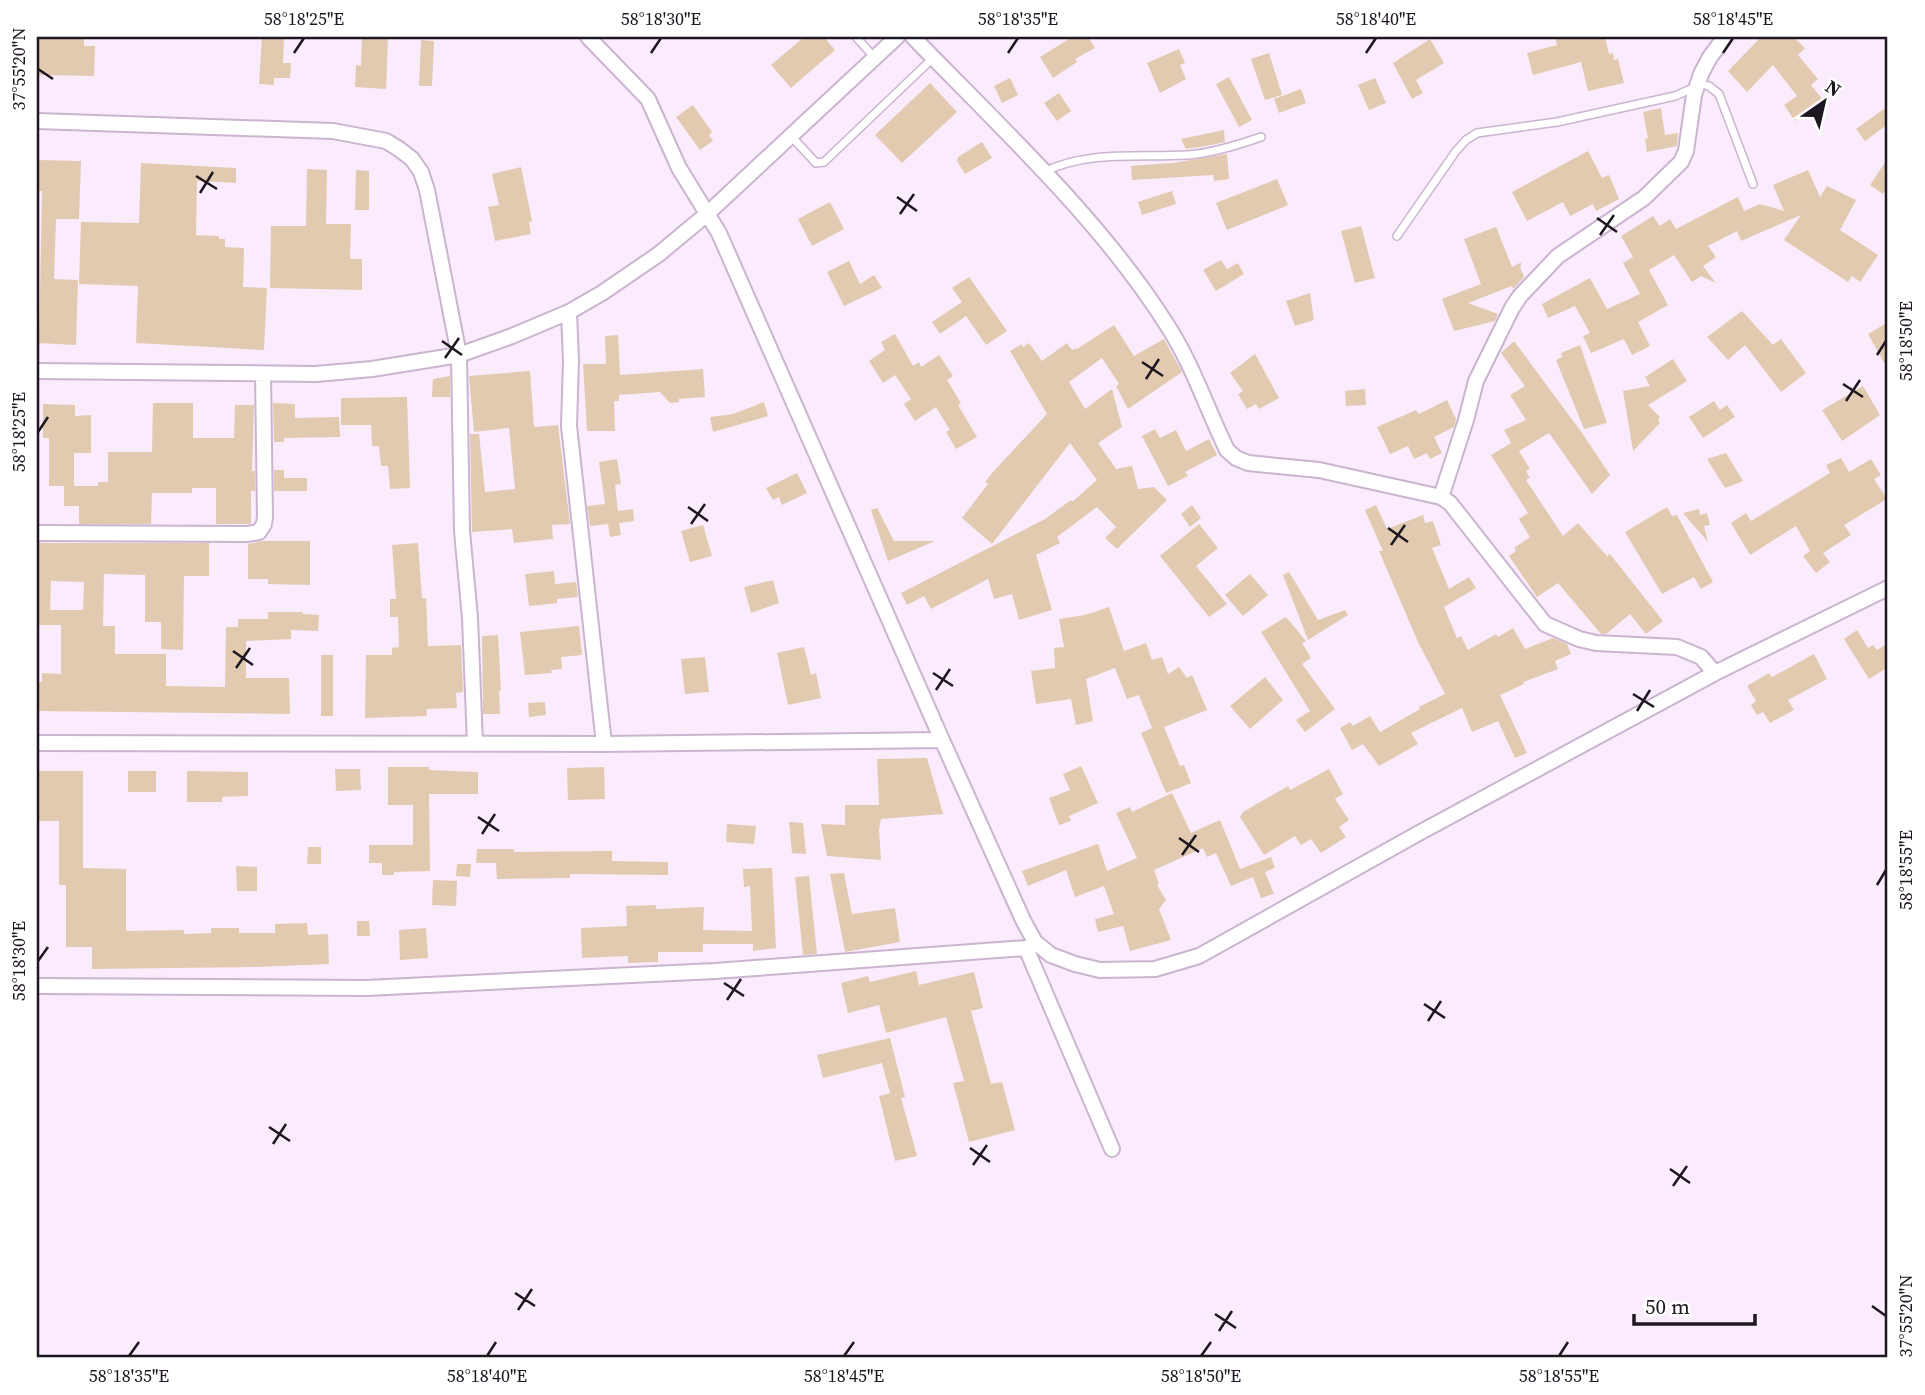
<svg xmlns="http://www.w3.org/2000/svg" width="1925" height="1395" font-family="'Source Serif 4',serif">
<rect width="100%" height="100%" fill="#faecfd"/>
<path fill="#e2cab0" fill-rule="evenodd" d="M37,37H84V46H95L94,76L37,75Z
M262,37H284L283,63H291L290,78H274V85L259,84Z
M362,37L388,38L386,89L355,87L356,65L361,66Z
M804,37H824L835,50L791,88L771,65Z
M1072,37H1088L1095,48L1075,59L1077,62L1053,78L1040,57Z
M1555,37H1605L1609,54L1613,53L1614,60L1618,59L1624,83L1588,91L1581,62L1533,75L1527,53L1557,45Z
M1761,37H1793L1805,48L1798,55L1818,79L1811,85L1824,101L1795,121L1784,105L1797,96L1773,65L1747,92L1728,71Z
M1430,39L1444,63L1416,80L1423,93L1412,99L1393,63Z
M421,40L434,41L432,86H419Z
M1179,49L1185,63L1180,65L1186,79L1160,93L1147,63Z
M1269,53L1282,95L1265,100L1251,59Z
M1229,77L1252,120L1239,127L1216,84Z
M1010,78L1018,95L1002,103L994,86Z
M1375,78L1386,103L1369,110L1358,85Z
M930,83L957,112L902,163L875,135Z
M1301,89L1306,103L1279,113L1274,99Z
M1059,93L1071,111L1057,121L1044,103Z
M693,105L712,132L709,135L713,141L700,150L676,117Z
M1888,106V124L1865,141L1856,129Z
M1661,108L1665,135L1678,133L1677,146L1647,152L1645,139L1648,138L1643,112Z
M1224,130L1225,142L1206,146L1186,149L1181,139Z
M982,142L992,158L965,174L957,161L958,157Z
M1588,151L1602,178L1609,175L1619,199L1596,211L1593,204L1570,216L1563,202L1527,221L1512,192Z
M1227,154L1229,179L1214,181L1213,175L1132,180L1131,166L1173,163Z
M1888,158V187L1883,194L1870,185Z
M37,160L81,161L79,219H56L54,279L78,280L76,345L39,343L42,191H37Z
M141,163L236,168V183L197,181L196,235L219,236V239H225V247L244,248L243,287L267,288L264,350L136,343L138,286L79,284L81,222L139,223Z
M521,167L532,221L529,222L531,234L495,241L488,207L499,205L492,174Z
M307,169L327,170L326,224H351L350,259H362V290L270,288L271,226H306Z
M356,170L369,171V210H355Z
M1808,170L1820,197L1827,186L1856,200L1840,230L1878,255L1860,282L1852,276L1848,282L1784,240L1801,215L1741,241L1737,231L1708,246L1716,257L1703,266L1716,283L1701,276L1692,282L1674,255L1649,270L1668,305L1638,322L1650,346L1632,355L1624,339L1591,353L1583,336L1590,333L1575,306L1548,318L1542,304L1590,278L1607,309L1640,294L1623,263L1633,257L1621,236L1653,216L1660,226L1670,219L1676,229L1738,197L1744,211L1760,204L1784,211L1773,185Z
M1277,179L1288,205L1227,230L1216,203Z
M1172,191L1176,204L1142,215L1138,202Z
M830,202L844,229L812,246L798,219Z
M1361,226L1375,278L1355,283L1341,231Z
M1496,227L1512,267L1522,262L1520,267L1524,277L1513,289L1512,286L1468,303L1498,314L1495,321L1454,331L1442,299L1481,284L1464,239Z
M1221,260L1227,269L1238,263L1244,274L1216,291L1203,270Z
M849,261L860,284L874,275L882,288L844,306L827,272Z
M969,277L1007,331L986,345L966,316L940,334L932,322L962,302L952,288Z
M1310,293L1314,320L1295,326L1286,301Z
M1742,311L1773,345L1781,339L1806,373L1781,392L1745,345L1728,360L1707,337Z
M1888,322V370L1868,334Z
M1114,325L1134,356L1164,339L1182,372L1128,409L1116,386L1119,384L1102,358L1069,382L1085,409L1112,389L1122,427L1098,443L1116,469L1132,466L1138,489L1154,487L1167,500L1117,549L1105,538L1116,527L1097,507L1057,537L1060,543L1036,555L1052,610L1019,620L1012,594L994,599L988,579L931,609L924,596L907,605L901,593L1045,519L1071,500L1072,502L1097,480L1070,443L992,544L962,518L988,484L985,482L992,473L1047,414L1010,351L1022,344L1023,347L1029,343L1042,361L1067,343L1072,350L1076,348L1077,349Z
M895,334L913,366L919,362L921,367L939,355L953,376L947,380L961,403L958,405L977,437L956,449L946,432L950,430L936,407L915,421L904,404L911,399L895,375L883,383L869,361L885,350L881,342Z
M618,335L620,375L703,369L705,397L679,399V402L670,403L660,392L619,395V401H614L615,431H587L583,364H606L605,336Z
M1514,341L1582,433L1610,475L1592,494L1549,433L1519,451L1530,469L1526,471L1530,478L1526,480L1563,536L1578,523L1607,556L1610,554L1663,621L1646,634L1630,614L1606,634H1601L1558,583L1537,597L1509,556L1516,551L1514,548L1530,537L1519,519L1528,513L1491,455L1511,443L1504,430L1526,420L1510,395L1525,386L1501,353Z
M1580,345L1607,423L1584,429L1556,360L1562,357L1561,353Z
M1255,354L1279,398L1259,409L1256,404L1247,409L1238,394L1243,391L1230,373Z
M1673,359L1687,381L1648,405L1660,417L1658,421L1660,423L1633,451L1623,391L1650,386L1645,377Z
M530,371L534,427L558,425L570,524L552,525L553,539L514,543L512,529L472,532L470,434H479L485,492L515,489L509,428L474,432L469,376Z
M450,376V397H432L433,379Z
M1863,386L1880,415L1842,441L1822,410Z
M1365,389L1366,405L1346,406L1345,391Z
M407,397L410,488L390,489L388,466H381L379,446H372L371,425H341V398Z
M1447,400L1456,419L1454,427L1434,437L1442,453L1430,459L1427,453L1414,459L1408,446L1390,454L1377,427L1416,410L1419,414Z
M1714,401L1720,410L1727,405L1735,417L1703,438L1689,417Z
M764,402L768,416L713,432L710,417L733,414Z
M153,403H193V438H234L235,405H254L252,471H255V491H251V524H216V488H192V493H152L151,524H79V506H64V486H49V438H43V404L75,405V416L91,415V453H74V486H98V482H108V452H152Z
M273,403L295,404V418L339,417L340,437L284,438V442H274Z
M1155,429L1160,438L1176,430L1186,451L1209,439L1217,455L1185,472L1188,476L1168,486L1142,436Z
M1726,453L1743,481L1725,488L1707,459Z
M1841,458L1849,472L1871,459L1881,475L1874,479L1887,499L1844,525L1851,535L1823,553L1830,562L1816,573L1803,556L1810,551L1796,526L1750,555L1731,523L1746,513L1751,521L1830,473L1826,465Z
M617,459L621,484L615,485L618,511L633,509L634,521L619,523L621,535L610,537L608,524L590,526L587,506L605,504L599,462Z
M274,470H284V478H307V491H274Z
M797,473L807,493L782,505L779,497L773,500L766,488Z
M1192,505L1201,518L1190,527L1181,514Z
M1376,505L1387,529L1423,515L1425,523L1433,521L1441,545L1432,548L1449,589L1469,577L1476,588L1444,607L1457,638L1461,636L1468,650L1496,634L1498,637L1513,628L1525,649L1553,638L1567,644L1571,654L1555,661L1558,669L1523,682L1524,684L1500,695L1527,753L1515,758L1498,721L1472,732L1462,708L1411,733L1418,744L1379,766L1363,744L1352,750L1340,728L1350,722L1353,726L1370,716L1380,732L1420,709L1419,707L1445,694L1418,642L1379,551H1383L1365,510Z
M1667,507L1672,516L1677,515L1713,582L1701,589L1694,577L1662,594L1625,532Z
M877,508L894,541H935L888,561L871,510Z
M1699,509L1700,515L1707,513L1710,525L1704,526L1708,542L1683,513Z
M1199,524L1218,548L1196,566L1227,604L1209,617L1160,556Z
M703,525L712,556L690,562L681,531Z
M262,541H310V585L268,584V579H248V544Z
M37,543H209V576H184L183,650L161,649V622H145V575L104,574L103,626H115V654H166V686L225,687L226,627H238V619H268V612H303V614L319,615L318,631L291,630V639L246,641V678H289L290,714L37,711V682H42V673L61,674V625H37ZM51,581L84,582L83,610H50Z
M418,543L422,598H426L428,646L461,645L463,692L456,693L457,708L426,709L427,716L365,718L366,655H392V648L399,647L398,617H390V599H396L392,545Z
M554,571L555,584L576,582L578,597L557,599V603L529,606L525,574Z
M1289,572L1318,620L1345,610L1348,615L1308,640L1283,575Z
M1250,574L1268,595L1243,616L1225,595Z
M773,580L779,603L751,613L744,587Z
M1109,607L1124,651L1146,643L1152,660L1162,657L1168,674L1179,667L1187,678L1192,675L1207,710L1164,727L1180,766L1184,765L1191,783L1166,793L1141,733L1152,728L1139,695L1127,699L1115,668L1086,679L1093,721L1076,725L1071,699L1036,704L1031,671L1055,668L1054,648L1064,647L1059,619L1085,615Z
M1286,617L1306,641L1302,643L1311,658L1302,664L1335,709L1305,732L1296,720L1310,711L1261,632Z
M579,626L582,655L561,657L562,669L551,670L552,673L525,675L520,632Z
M1857,630L1868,648L1873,645L1877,650L1888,643V667L1869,679L1844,639Z
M498,635L501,691H499L500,714H483L482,636Z
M804,647L811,675L816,673L821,698L788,705L777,653Z
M1814,654L1827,679L1788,700L1794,710L1770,723L1763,712L1757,715L1751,705L1756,701L1747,686L1769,673L1772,677Z
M321,655H333V716H321Z
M705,657L709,692L685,694L681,659Z
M1265,677L1283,700L1250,729L1230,706Z
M545,702L546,715L529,717L528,703Z
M927,758L943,814L881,819L879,830L881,860L827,856L821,824L845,825V805H879L877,759Z
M1081,766L1098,803L1069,816L1071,821L1059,825L1049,798L1070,790L1063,774Z
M388,767H429V770L478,772V794H429L430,871L394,872V875H382V863H369V845H413V805H388Z
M604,767L605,799L568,800L567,768Z
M335,769H360L361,790L336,791Z
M1329,769L1343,794L1335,799L1349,820L1339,827L1346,837L1321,853L1311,839L1301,845L1295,836L1264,855L1240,817L1243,812L1288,786L1290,790Z
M37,771H83V868L126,869V931L184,930V934L211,933V928H239V933H275V924L307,923L308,935L328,934L329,964L256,967L92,969V947H66V885H59V821H37Z
M128,771H156V792H128Z
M187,771L248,772V796L222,797V802H187Z
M1172,793L1191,833L1220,820L1240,869L1271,857L1275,868L1265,872L1274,894L1261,898L1253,877L1231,886L1216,853L1207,857L1203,848L1154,870L1159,884L1157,885L1166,900L1159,909L1171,940L1130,951L1123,926L1098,932L1095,919L1114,914L1104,886L1075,897L1066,870L1028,886L1022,871L1098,844L1107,871L1137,858L1116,813L1130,807L1132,812Z
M789,822L803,823L806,854L792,853Z
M727,824L756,826L754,844L726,842Z
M308,847H321V864H307Z
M477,849H514V852L612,851V861L668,862V875L570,874V878L497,879L496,863H476Z
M457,864H471L470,877L456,876Z
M236,866L257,867V891H237Z
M772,868L776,948L753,951V944H703V952H658V962L628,963V956L582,958L581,928L627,926L626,906L656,905V909L704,907L703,930L752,931L750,886L744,887L743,869Z
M844,873L852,914L895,908L900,942L845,952L830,874Z
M809,876L817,954L803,955L795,877Z
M433,880L457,881L456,906L432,905Z
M357,921H369L370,936H357Z
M426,928L428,958L400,960L399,930Z
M916,971L919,985L974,972L983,1008L971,1011L991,1084L1002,1082L1015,1130L969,1142L953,1083L964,1081L946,1017L886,1033L879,1005L848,1013L841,983L868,976L870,982Z
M890,1038L905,1097L901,1098L917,1156L895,1161L879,1096L890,1093L882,1063L823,1078L817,1055Z"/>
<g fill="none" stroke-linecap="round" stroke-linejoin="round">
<g stroke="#cab4cf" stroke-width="10">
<path id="service" d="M856,37L874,57
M791,136L816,163L824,162L933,58
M1044,172C1087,150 1141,158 1188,155C1213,153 1238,145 1261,137
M1397,236L1456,151L1466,140L1477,133L1557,122L1675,96L1702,84L1709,86L1719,94L1753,184"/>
</g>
<g stroke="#cab4cf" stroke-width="18">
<path id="minor" d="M588,37L648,99L679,168L719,233L942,740L1023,920L1035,942L1051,955L1075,964L1100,970L1155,969L1199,956L1419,833L1715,673L1888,588
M913,37C999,126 1101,220 1167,325C1192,363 1207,409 1227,450L1236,458L1248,463L1319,470L1441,497L1450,503L1545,624L1579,639L1596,643L1677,647L1701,657L1715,673
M37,121L333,131L386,141L399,149L412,159L421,172L427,190L459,355L462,531L470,618L475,744
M569,312L571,361L569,426L604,744
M37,371L316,374L372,369L459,355L512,336L569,312L602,293L659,254L707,214L897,37
M1441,497L1466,420L1476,381L1512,308L1520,296L1558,256L1644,198L1681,162L1686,151L1694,95L1701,74L1710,57L1725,37
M37,533L247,534L259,532L264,524L265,517L263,374
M37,743L604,744L942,740
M37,986L366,988L715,971L1026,948L1112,1149"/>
</g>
<use href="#service" stroke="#fff" stroke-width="7"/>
<use href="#minor" stroke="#fff" stroke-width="14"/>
</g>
<path fill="none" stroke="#1e1620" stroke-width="2.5" d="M294,53L304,38M651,53L661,38M1008,53L1018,38M1366,53L1376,38M1723,53L1733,38M38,69L53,79M196,176L217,189M200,193L213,172M897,197L917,211M900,214L914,194M1597,218L1617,232M1600,235L1614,215M442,341L462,355M1877,355L1886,341M445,358L459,338M1142,362L1163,376M1146,379L1159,359M1843,384L1863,397M1846,401L1860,380M38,432L48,417M688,507L708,521M691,524L705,504M1388,528L1408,542M1391,545L1405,525M233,651L253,665M236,668L250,648M933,673L953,686M936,690L950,669M1633,694L1654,707M1637,711L1650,690M478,817L499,831M482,834L495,814M1179,838L1199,852M1182,855L1196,835M1877,885L1886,870M38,961L48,947M724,983L744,996M727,1000L741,979M1424,1004L1445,1018M1428,1021L1441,1001M269,1127L290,1141M273,1144L286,1124M970,1148L990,1162M973,1165L987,1145M1670,1169L1690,1183M1673,1186L1687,1166M515,1293L535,1306M1872,1306L1886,1316M518,1310L532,1289M1215,1314L1236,1328M1219,1331L1232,1311M129,1356L139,1342M487,1356L496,1342M844,1356L854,1342M1201,1356L1211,1342M1559,1356L1568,1342"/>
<rect width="1925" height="1395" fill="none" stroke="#ffffff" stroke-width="77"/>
<g transform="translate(1824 102) rotate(34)" stroke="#ffffff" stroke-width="5" paint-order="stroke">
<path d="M0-5L12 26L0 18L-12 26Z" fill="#1e1620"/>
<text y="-10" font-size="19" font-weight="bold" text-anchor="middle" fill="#1e1620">N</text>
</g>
<path d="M1634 1314v10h121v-10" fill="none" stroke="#1e1620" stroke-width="3.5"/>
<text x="1645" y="1314" font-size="21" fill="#1e1620" stroke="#ffffff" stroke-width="5" paint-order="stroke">50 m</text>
<rect x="38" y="38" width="1848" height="1318" fill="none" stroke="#1e1620" stroke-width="2.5"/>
<g font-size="18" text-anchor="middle" fill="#1e1620">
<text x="304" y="25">58°18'25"E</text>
<text x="661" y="25">58°18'30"E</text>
<text x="1018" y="25">58°18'35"E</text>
<text x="1376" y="25">58°18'40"E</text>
<text x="1733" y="25">58°18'45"E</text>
<text transform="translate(19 69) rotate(-90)" y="6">37°55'20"N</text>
<text transform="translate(1906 341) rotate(-90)" y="6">58°18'50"E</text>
<text transform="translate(19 432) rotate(-90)" y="6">58°18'25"E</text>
<text transform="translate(1906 870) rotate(-90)" y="6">58°18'55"E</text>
<text transform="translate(19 961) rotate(-90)" y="6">58°18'30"E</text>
<text transform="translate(1906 1316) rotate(-90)" y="6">37°55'20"N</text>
<text x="129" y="1382">58°18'35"E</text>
<text x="487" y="1382">58°18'40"E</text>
<text x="844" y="1382">58°18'45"E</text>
<text x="1201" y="1382">58°18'50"E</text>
<text x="1559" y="1382">58°18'55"E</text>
</g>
</svg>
